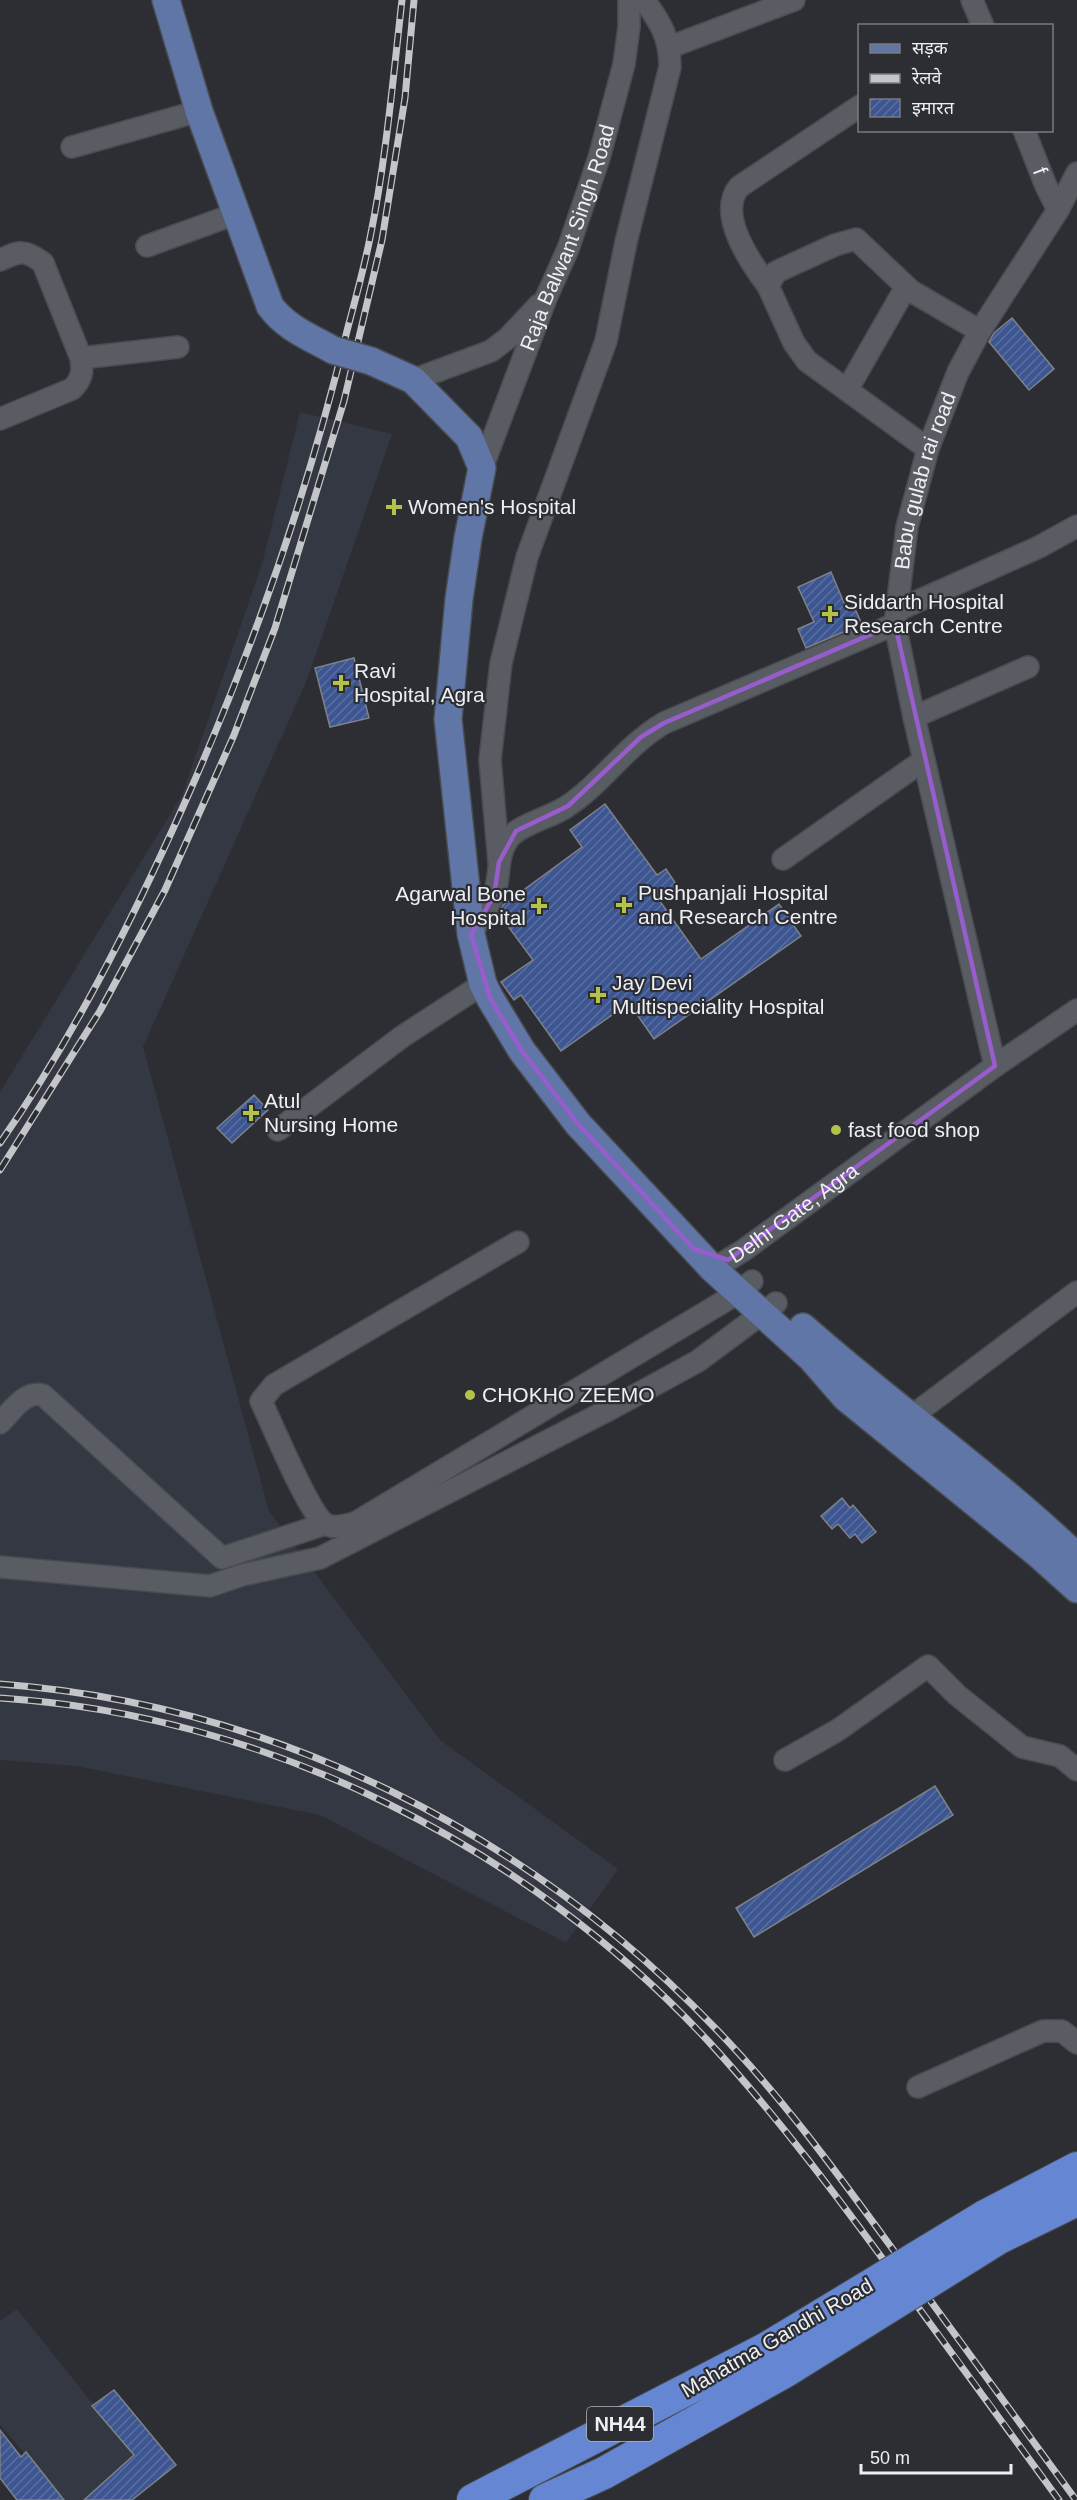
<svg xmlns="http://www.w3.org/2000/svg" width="1077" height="2500" font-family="Arial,'Noto Sans Devanagari',sans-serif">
<defs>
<pattern id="building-hatch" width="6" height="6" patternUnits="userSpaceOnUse" patternTransform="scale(1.5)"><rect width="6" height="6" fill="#3d5691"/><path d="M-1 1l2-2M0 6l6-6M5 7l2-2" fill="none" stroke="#596fa1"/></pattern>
</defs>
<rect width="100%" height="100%" fill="#2c2e33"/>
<path fill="#333842" d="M300,412L392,434L307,680L143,1047L269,1511L440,1740L618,1869L566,1943L320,1815L77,1766L0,1760V1092L182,795L262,564Z
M17,2309L134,2455L84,2500H64L0,2425V2321Z"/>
<path fill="url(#building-hatch)" stroke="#7e8187" stroke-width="1.5" d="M1012,318L1054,369L1029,390L989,342L994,333Z
M831,572L847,610L854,607L862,624L806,648L798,629L814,622L798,587Z
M354,658L369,718L330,727L315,668Z
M605,804L657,875L666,869L678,887L659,900L701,959L779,904L801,936L654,1039L629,1003L561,1051L521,995L514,1000L501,982L533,960L499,914L503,905L582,847L570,830Z
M254,1095L268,1110L232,1143L217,1128Z
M842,1498L850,1508L853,1505L876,1532L862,1543L855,1534L850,1538L838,1524L832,1529L821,1516Z
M935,1786L953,1815L754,1937L736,1908Z
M114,2390L176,2465L132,2500H84L134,2455L92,2406Z
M0,2430L21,2457L26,2452L64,2500H17L0,2478Z"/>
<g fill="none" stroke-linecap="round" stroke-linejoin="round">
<g stroke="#484b4f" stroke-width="24">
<g id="minor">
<path d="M972,0L983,26"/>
<path d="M670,47L794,0"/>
<path id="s1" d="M1024,130L1046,186L1058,210"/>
<path d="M72,147L199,111"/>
<path d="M147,246L235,214"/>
<path d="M0,260C20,251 25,249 43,263L81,358C83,372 82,379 72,389L0,419"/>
<path d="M768,286C750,262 717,214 739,187L860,106"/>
<path d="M81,358L178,347"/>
<path d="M413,380L491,351L508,338L539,305"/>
<path d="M847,390L906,287"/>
<path d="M928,449L807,361L794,343L768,286L776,272L835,245L856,239L911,291L980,331"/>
<path id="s2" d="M482,468L546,298L568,249L599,158L624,64L629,27V0"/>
<path d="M898,610L1039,547L1077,526"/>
<path d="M914,717L1028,667"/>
<path d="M783,859L924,760"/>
<path d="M499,862L490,760L501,663L527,557L606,341L626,242L670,67C670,38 661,23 644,0"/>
<path d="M471,934C478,922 489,908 494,894C501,877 496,857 507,841C516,825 550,818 566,807C603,783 625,746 664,723L895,624"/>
<path id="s3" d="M995,1066L914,717L895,624L907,527L928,449L958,372L980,331L1058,210L1077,173"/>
<path d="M278,1130L403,1036L483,984"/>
<path d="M518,1242L274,1385L261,1401C272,1424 308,1511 324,1523C333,1530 345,1525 355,1523L738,1293L752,1281"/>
<path id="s4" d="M713,1269L744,1250L995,1066L1077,1010"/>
<path d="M0,1423C12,1411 25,1390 43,1395L222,1558L325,1524"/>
<path d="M900,1425L1077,1292"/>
<path d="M0,1567L210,1586L242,1575L320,1558L612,1408L698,1361L776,1303"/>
<path d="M785,1760L838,1730L928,1666L957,1695L1022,1747L1060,1756L1077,1770"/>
<path d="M918,2087L1043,2031H1062L1077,2043"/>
</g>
</g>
<g stroke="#484b4f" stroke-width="30">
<path id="major" d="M166,0L199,111L270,306C286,328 310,337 333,350
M371,361L413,380L469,437L482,468L468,538L459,599L448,719L471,934L483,984L490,998L522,1051L578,1124L713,1269L811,1358L845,1397L1038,1554L1077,1589
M803,1327C892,1406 991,1475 1077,1557"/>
</g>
<g stroke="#484b4f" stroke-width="34">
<path id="highway" d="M985,2216L1077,2168
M999,2238L1077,2200
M473,2500L767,2348
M545,2500L604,2473L786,2371"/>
</g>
<use href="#minor" stroke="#595c62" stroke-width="21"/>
<use href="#major" stroke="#6076a6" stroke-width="27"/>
<use href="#highway" stroke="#6587d3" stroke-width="32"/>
<g stroke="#c3c5c9" stroke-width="7">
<path id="rail" d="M0,1143C73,1038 130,925 182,809C252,653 308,493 348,327C356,297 364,268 370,238C386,160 393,79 402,0
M0,1170L100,1011L165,890L234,735L275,628L344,401L382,240L405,98L414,0
M0,1684C271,1704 529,1833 716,2029C783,2098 840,2177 897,2255C957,2337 1016,2418 1076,2500
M0,1698C267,1715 528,1847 709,2042C778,2117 839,2199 899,2281C953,2354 1006,2427 1059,2500"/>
</g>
<use href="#rail" stroke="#2c2e33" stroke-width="4.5" stroke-dasharray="14" stroke-linecap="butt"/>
<g stroke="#484b4f" stroke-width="30" stroke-linecap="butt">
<path id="major-bridge" d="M333,350L371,361"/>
</g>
<g stroke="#484b4f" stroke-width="34" stroke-linecap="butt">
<path id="highway-bridge" d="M767,2348L985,2216
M786,2371L999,2238"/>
</g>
<use href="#major-bridge" stroke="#6076a6" stroke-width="27"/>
<use href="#highway-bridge" stroke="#6587d3" stroke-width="32"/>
</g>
<path fill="none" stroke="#985dcc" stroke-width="4.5" stroke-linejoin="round" d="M895,624L995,1066L728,1260L694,1249L578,1124L522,1051L490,998L471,934L494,896L499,862L516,831L568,806L641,737L664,723Z"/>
<g fill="#b5c249" stroke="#2c2e33" stroke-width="2">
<path d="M391 498h6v6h6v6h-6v6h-6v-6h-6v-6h6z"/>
<path d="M827 605h6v6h6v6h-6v6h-6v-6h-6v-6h6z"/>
<path d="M338 674h6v6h6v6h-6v6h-6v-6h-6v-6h6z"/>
<path d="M621 896h6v6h6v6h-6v6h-6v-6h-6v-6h6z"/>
<path d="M536 897h6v6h6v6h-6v6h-6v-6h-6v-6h6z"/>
<path d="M595 986h6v6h6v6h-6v6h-6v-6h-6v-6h6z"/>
<path d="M248 1104h6v6h6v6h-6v6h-6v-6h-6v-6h6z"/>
<circle cx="836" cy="1130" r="6"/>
<circle cx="470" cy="1395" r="6"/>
</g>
<g text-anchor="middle" stroke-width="4.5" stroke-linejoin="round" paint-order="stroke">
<rect fill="#2c2e33" stroke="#b3b5b9" stroke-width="1.5" x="587" y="2407" width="66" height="34" rx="4.5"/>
<g font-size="20" font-weight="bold" fill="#edeff2">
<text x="620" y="2431">NH44</text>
</g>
<g font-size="21" fill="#edeff2" stroke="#2c2e33">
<text dy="7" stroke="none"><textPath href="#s1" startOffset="44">f</textPath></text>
<text dy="7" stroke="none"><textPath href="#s2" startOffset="246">Raja Balwant Singh Road</textPath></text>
<text dy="7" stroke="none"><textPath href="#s3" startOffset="600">Babu gulab rai road</textPath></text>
<text dy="7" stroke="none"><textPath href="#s4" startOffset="98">Delhi Gate, Agra</textPath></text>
<text transform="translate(777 2338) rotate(-30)" y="7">Mahatma Gandhi Road</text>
</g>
<g font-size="21" fill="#edeff2" stroke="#2c2e33" text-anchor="start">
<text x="408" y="514">Women's Hospital</text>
<text x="844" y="609">Siddarth Hospital<tspan x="844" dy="24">Research Centre</tspan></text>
<text x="354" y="678">Ravi<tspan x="354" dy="24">Hospital, Agra</tspan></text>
<text x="638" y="900">Pushpanjali Hospital<tspan x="638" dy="24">and Research Centre</tspan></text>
<text x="526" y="901" text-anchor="end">Agarwal Bone<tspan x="526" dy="24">Hospital</tspan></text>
<text x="612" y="990">Jay Devi<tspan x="612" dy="24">Multispeciality Hospital</tspan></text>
<text x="264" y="1108">Atul<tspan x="264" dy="24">Nursing Home</tspan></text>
<text x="848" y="1137">fast food shop</text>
<text x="482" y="1402">CHOKHO ZEEMO</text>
</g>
</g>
<rect x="858" y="24" width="195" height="108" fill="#2c2e33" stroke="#797b7f" stroke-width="1.5"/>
<rect x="870" y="44" width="30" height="9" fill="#6076a6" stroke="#797b7f" stroke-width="1.5"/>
<text x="912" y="54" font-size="18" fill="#edeff2">सड़क</text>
<rect x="870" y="74" width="30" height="9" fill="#c3c5c9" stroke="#797b7f" stroke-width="1.5"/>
<text x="912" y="84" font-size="18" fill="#edeff2">रेलवे</text>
<rect x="870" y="99" width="30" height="18" fill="url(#building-hatch)" stroke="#797b7f" stroke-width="1.5"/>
<text x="912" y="114" font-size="18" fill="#edeff2">इमारत</text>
<path d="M861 2464v9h150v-9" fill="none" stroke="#edeff2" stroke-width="3"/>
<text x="870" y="2464" font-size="18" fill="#edeff2" stroke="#2c2e33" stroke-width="4.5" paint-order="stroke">50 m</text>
</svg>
